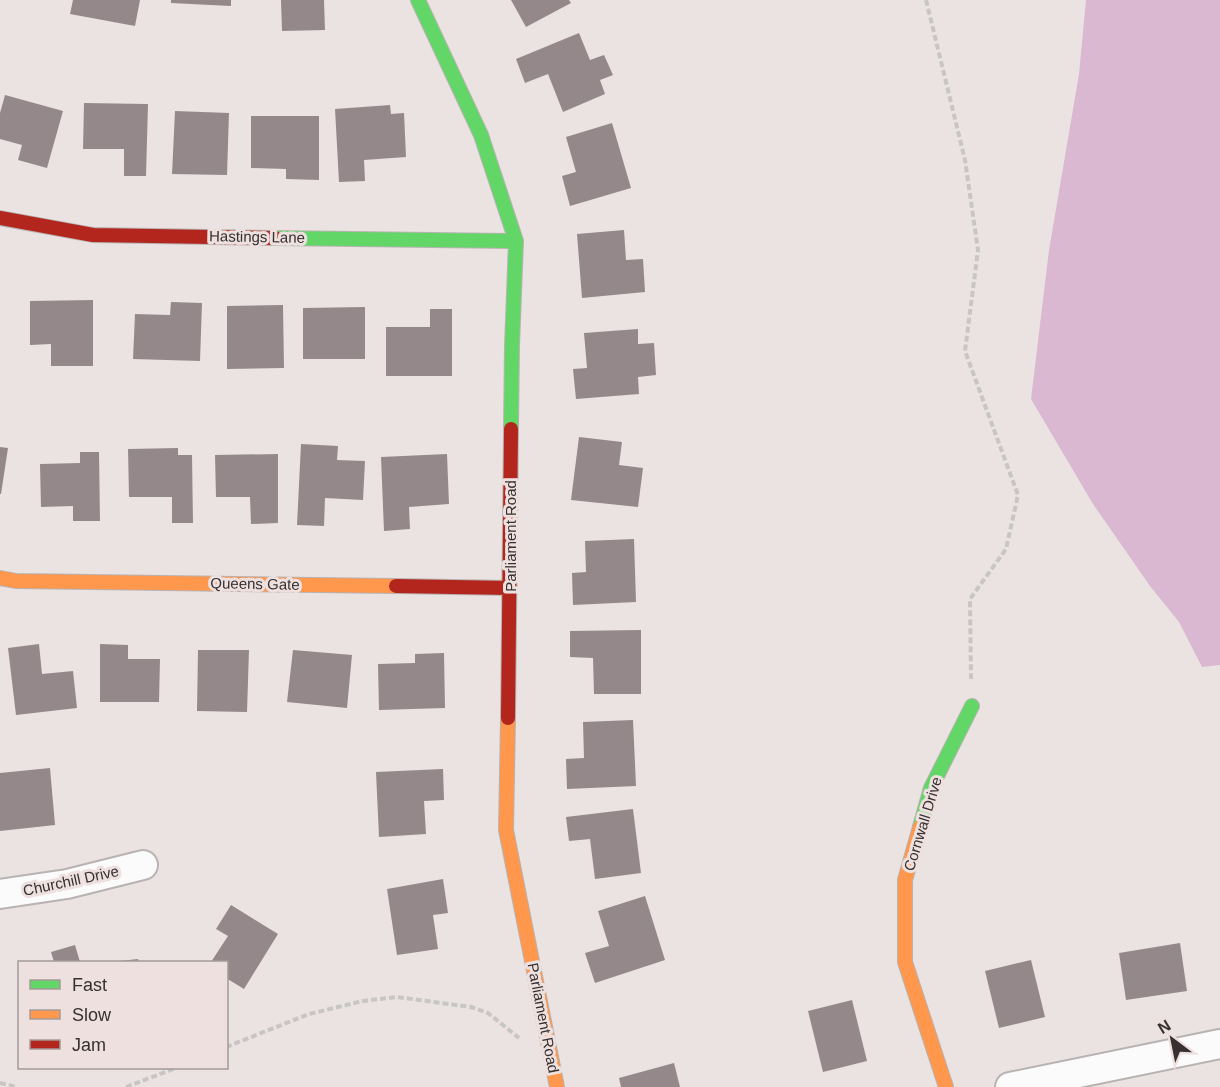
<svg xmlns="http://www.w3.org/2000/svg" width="1220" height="1087" font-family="Arial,sans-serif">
<rect width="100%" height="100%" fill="#eae3e2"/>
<path fill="#dbb8d1" d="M1086,0H1220V665L1202,667L1179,622L1150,586L1093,504L1031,399L1049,250L1079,74Z"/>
<path fill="#94888b" d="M73,0H140L135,26L70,14Z
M171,0H231V6L171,3Z
M281,0H324L325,30L282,31Z
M511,0H569L571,3L526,27Z
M579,33L590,60L604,55L613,75L600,80L605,94L563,112L548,74L525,83L516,59Z
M5,95L63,111L47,168L18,160L22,145L0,139V113Z
M84,103L148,104L146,176H124V149H83Z
M390,105L391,114L404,113L406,157L364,160L365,181L339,182L335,109Z
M175,111L229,113L227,175L172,174Z
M251,116H319V180L286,179V169L251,168Z
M612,123L631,188L570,206L562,176L576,172L566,137Z
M624,230L626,260L643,259L645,292L582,298L577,234Z
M93,300V366H51V344L30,345V301Z
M171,302L202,303L200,361L133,359L135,314L170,315Z
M283,305L284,368L227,369V306Z
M365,307V359H303V308Z
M430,309H452V376H386V327H430Z
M638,329V344L654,343L656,375L638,377L639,394L576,399L573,369L587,368L584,333Z
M579,437L622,442L619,465L643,468L638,507L571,500Z
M301,444L338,446L337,460L365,461L363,500L325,498L324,526L297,525Z
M0,447L8,448L1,494H0Z
M178,448V455H192L193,523H172V497H129L128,449Z
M80,452H99L100,521H73V506L41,507L40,464L80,463Z
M278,454V523L251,524L250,497H216L215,455Z
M447,454L449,504L409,507L410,529L384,531L381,457Z
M634,539L636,602L573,605L572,573L586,572L585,541Z
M641,630V694H594L593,658L570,657V631Z
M39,644L42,674L73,671L77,708L16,715L8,648Z
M100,644L128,645V659H160L159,702H100Z
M198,650H249L247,712L197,711Z
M293,650L352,655L347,708L287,702Z
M444,653L445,708L379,710L378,664L415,663V654Z
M633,720L636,786L567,789L566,759L584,758L583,722Z
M50,768L55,825L0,831V773Z
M443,769L444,800L424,801L426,834L379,837L376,772Z
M633,809L641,873L595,879L590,839L569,841L566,817Z
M443,879L448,913L433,915L438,949L397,955L387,889Z
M645,896L665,960L595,983L585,953L609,946L598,911Z
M231,905L278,934L244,989L226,978V962H211L228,936L216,929Z
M1180,943L1187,991L1126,1000L1119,953Z
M75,945L80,962H54L51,952Z
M138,959L139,962H119V961Z
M1031,960L1045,1017L999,1028L985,971Z
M852,1000L867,1061L823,1072L808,1011Z
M674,1063L680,1087H621L619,1078Z"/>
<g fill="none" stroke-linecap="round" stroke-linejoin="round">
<g stroke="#b8b3b2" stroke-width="32">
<path id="street" d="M0,894L67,884L143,865
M1010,1087L1220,1044"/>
</g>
<g stroke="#b8b3b2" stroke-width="16">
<path id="fast" d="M418,0L481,135L516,241L512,346L511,429
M275,238L516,241
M920,827L931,788L972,706"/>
</g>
<g stroke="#b8b3b2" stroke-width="16">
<path id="slow" d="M0,578L16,581L396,586
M508,718L506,830L557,1087
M920,827L905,880V962L946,1087"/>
</g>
<g stroke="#b8b3b2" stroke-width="16">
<path id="jam" d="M0,218L93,235L275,238
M396,586L510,588
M508,718L511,429"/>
</g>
<path stroke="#c8c5c5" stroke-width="4" stroke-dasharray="6 3" stroke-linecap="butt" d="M926,0L965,160L978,250L965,351L1018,495L1006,549L970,599L971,679
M226,1047L309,1014L363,1001L397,997L471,1007L488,1013L519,1038
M0,1083L17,1087
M126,1087L176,1068"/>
<use href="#street" stroke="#fcfbfb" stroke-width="28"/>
<use href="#fast" stroke="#63d668" stroke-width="14"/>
<use href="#slow" stroke="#ff974d" stroke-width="14"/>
<use href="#jam" stroke="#b3261e" stroke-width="14"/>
</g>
<g text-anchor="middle" stroke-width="6" stroke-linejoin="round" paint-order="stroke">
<g font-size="15" fill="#363130" stroke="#ede0df">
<text transform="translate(257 237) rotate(1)" y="5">Hastings Lane</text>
<text transform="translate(511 536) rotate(-90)" y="5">Parliament Road</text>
<text transform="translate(255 584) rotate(1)" y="5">Queens Gate</text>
<text transform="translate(923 824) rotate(-73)" y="5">Cornwall Drive</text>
<text transform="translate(71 881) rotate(-12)" y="5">Churchill Drive</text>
<text transform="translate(543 1018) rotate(79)" y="5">Parliament Road</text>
</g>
</g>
<rect x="18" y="961" width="210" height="108" fill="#ede0df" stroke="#a49a99" stroke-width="1.5"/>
<rect x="30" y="980" width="30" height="9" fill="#63d668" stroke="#a49a99" stroke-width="1.5"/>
<text x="72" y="991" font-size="18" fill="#363130">Fast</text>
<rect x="30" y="1010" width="30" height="9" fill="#ff974d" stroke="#a49a99" stroke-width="1.5"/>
<text x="72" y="1021" font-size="18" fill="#363130">Slow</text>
<rect x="30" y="1040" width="30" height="9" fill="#b3261e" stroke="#a49a99" stroke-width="1.5"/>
<text x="72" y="1051" font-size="18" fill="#363130">Jam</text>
<g transform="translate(1172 1039) rotate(328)" stroke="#ede0df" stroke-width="4.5" paint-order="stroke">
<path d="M0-4.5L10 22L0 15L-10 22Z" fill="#363130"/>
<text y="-9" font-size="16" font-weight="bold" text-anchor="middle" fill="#363130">N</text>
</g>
</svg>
